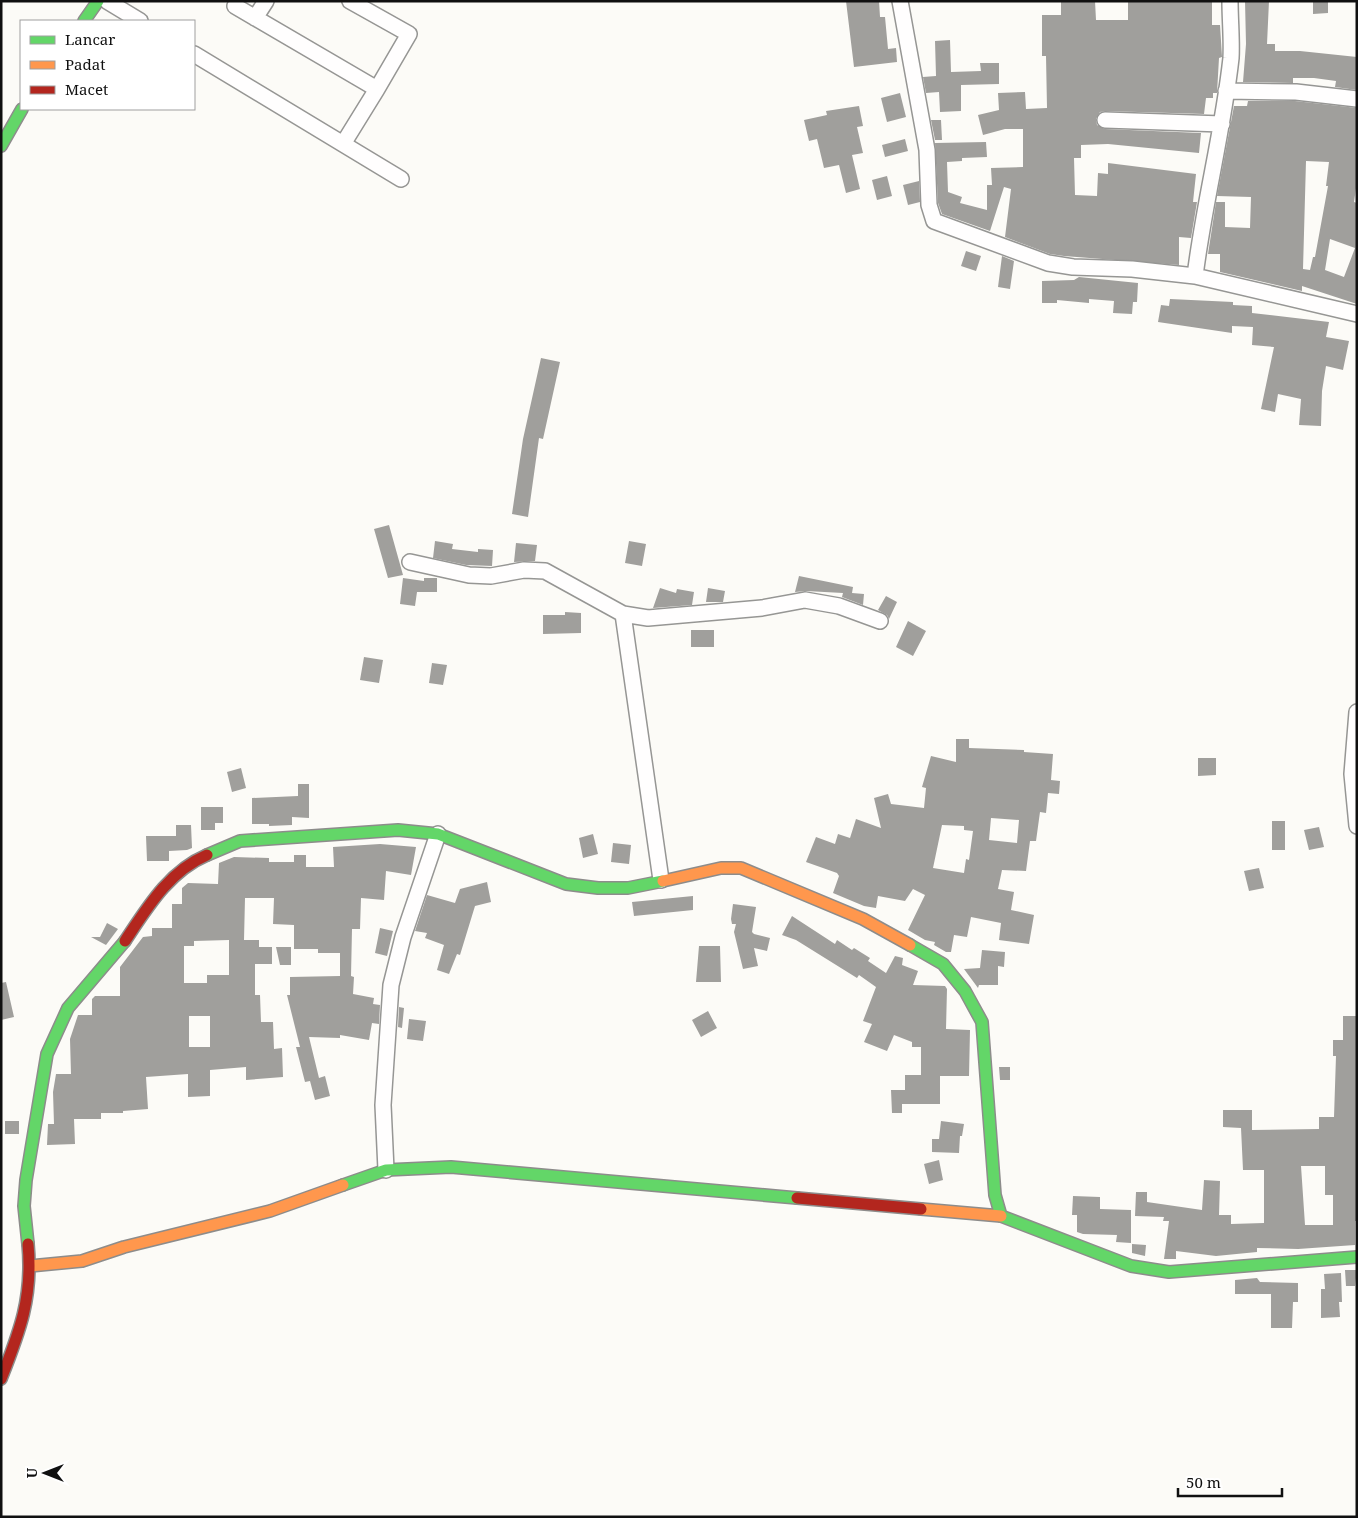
<svg xmlns="http://www.w3.org/2000/svg" width="1358" height="1518" font-family="'Noto Serif',serif">
<rect width="100%" height="100%" fill="#fcfbf7"/>
<path fill="#a09f9c" fill-rule="evenodd" d="M846,1H879L880,17H885L888,49L896,48L897,62L854,67Z
M1061,1H1095L1096,20H1128V1H1212V25H1220L1222,57L1219,58L1217,93H1213V98H1206L1204,114L1105,111L1100,112L1096,119L1097,125L1105,129L1201,133L1199,153L1108,144L1081,145V158H1074L1075,195L1097,196L1098,173L1108,174V163L1196,174L1193,202H1197L1191,238L1179,237V265L1064,256L1050,254L1005,237L1011,189L1004,187L990,231L942,214L938,203L935,143L986,142L987,157L962,158V161L947,162L948,192L962,197L960,203L987,210V185H992L991,168L1023,167V129H1005L983,135L978,115L999,110L998,93L1025,92L1026,109L1047,108L1046,56H1042V15H1061Z
M1245,1H1269L1267,44H1275V51H1300L1357,57V90L1335,87L1336,81L1314,78H1293V83L1243,82L1246,44Z
M1313,1H1328V13L1313,14Z
M950,40L951,72L981,71L980,63H999V84L961,85V111L940,112L939,92L926,93L923,77L936,76L935,41Z
M900,93L906,117L887,122L881,98Z
M1248,101H1295L1357,108V181L1354,202L1357,203V304L1302,286V291L1220,272V254H1208L1216,202H1225V227L1250,228L1251,197L1217,196L1234,106H1247ZM1306,161L1329,162L1326,186H1328L1315,257H1313L1310,270L1303,269ZM1330,239L1355,248L1344,277L1325,270Z
M859,106L863,126L857,127L863,153L852,155L860,189L846,193L839,165L824,168L817,139L809,141L804,120L827,115L826,111Z
M931,120H941L942,140H935Z
M905,139L908,151L885,157L882,145Z
M887,176L892,196L877,200L872,180Z
M919,181L920,202L908,205L903,185Z
M966,251L981,256L976,271L961,266Z
M1002,256L1014,261L1010,289L998,287Z
M1079,277L1138,283L1137,302H1133L1132,314L1113,313L1114,301L1089,299V303L1057,300V303H1042V281L1074,280Z
M1170,299L1233,302V305L1252,306V313L1329,322L1326,337L1349,341L1343,370L1326,366L1322,391L1321,426L1299,425L1301,399L1278,394L1275,412L1261,409L1274,347L1252,345L1253,327L1232,326V333L1158,322L1161,305L1169,306Z
M541,358L560,362L543,439L539,438L528,517L512,514L523,439Z
M389,525L403,575L388,578L374,529Z
M435,541L453,544L452,549L478,552V549L493,550L492,566L466,565L433,558Z
M629,541L646,544L642,566L625,563Z
M516,543L537,545L535,561L514,562Z
M799,576L853,587L852,593L864,594L863,605L842,597L843,593L806,591L795,592Z
M403,578L424,581V578H437V592H417L415,606L400,604Z
M660,588L676,593L677,589L694,592L692,605L653,608Z
M708,588L725,591L723,602H706Z
M886,596L897,602L889,619L887,615L878,610Z
M565,612L581,613V633L543,634V615H565Z
M908,621L926,631L913,656L896,647Z
M691,630H714V647H691Z
M364,657L383,660L379,683L360,680Z
M432,663L447,665L443,685L429,683Z
M956,739H969V748L1024,750V752L1053,754L1051,780L1060,781L1059,794L1048,793L1046,813L1040,812L1036,841H1030L1026,871L1002,870L998,889L1014,892L1011,910L1034,915L1029,944L999,940L1001,923L971,917L967,937L954,935L951,952H946L934,945L935,942L925,940L908,930L925,895L913,889L905,901L878,896L876,908L864,906L833,893L839,876L837,873L806,862L816,837L835,844L838,834L850,838L856,819L881,828L874,798L888,794L891,804L924,808L926,788L922,787L931,756L956,762ZM991,818L1019,820L1017,843L989,840ZM942,825L964,826V830L973,831L969,860L966,859L964,873L933,868Z
M1198,758H1216V775L1198,776Z
M241,768L246,788L232,792L227,772Z
M298,784H309V818L292,817V825L269,826V824H252V798L298,796Z
M201,807H223V823H215V830H201Z
M1272,821H1285V850H1272Z
M176,825H191L192,848L187,850L169,851V861H147L146,836H176Z
M1319,827L1324,847L1309,850L1304,830Z
M593,834L598,854L583,858L579,838Z
M613,843L631,845L629,864L611,862Z
M380,844L416,847L411,875L386,871L384,900L361,898L360,929H352L351,976L354,977L353,994L374,998L373,1004L380,1005L379,1024L372,1023L369,1040L340,1035V1038L309,1037L319,1078L325,1076L330,1096L315,1100L310,1081L305,1082L296,1047H300L287,995H290V977L340,976V953H318V949H294V925L273,924L274,898H245L244,940H259V947H272V964H255V995H260L261,1022H273L274,1049L282,1048L283,1077L246,1080V1067L210,1070V1096L188,1097V1074L146,1077L148,1109L123,1111V1113H101V1119H74L75,1144L47,1145L48,1124H54L53,1092L56,1074H71L70,1039L78,1015H92V999L95,996H120V967L143,937L152,936V928H172V904H182V888L188,883L218,884L219,863L234,857L269,858V862H294V855H306V867H334L333,847ZM229,940V975H207V983H184V946H194V941ZM189,1016H210V1047H189Z
M1259,868L1264,888L1249,891L1244,871Z
M487,882L491,902L475,906L460,955L457,954L449,974L437,970L444,945L425,938L427,933L415,931L427,895L455,903L460,889Z
M693,896V910L634,916L632,902Z
M733,904L756,907L752,932L754,934L770,938L767,951L754,948L758,966L743,969L734,932L736,924H732L731,919Z
M792,916L835,944L837,940L852,950L854,948L870,958L868,961L886,973L895,956L903,958L902,965L918,971L913,985L945,986L947,989L946,1029L970,1030L969,1076H940V1104H902V1113H892L891,1090H905V1075H921V1047H912V1042L894,1035L887,1051L864,1042L872,1024L863,1021L876,987L859,975L857,978L796,940L782,935Z
M107,923L118,929L106,945L91,937H100Z
M380,928L393,931L387,956L375,953Z
M699,946H720L721,982H696Z
M276,947H291V965H280Z
M982,950L1005,952L1004,967L998,966V985H979L978,988L964,969L980,968Z
M6,982L14,1017L1,1020V983Z
M399,1007L404,1008L402,1028L398,1027Z
M708,1011L717,1028L701,1037L692,1020Z
M1343,1016H1357V1221H1355V1245L1298,1249L1257,1248V1252L1216,1256L1176,1251V1259H1164L1169,1221H1163L1164,1217L1135,1216L1136,1192H1147V1202L1202,1210L1204,1180L1220,1181L1219,1215H1231V1224L1264,1223V1170H1243L1241,1128L1223,1127V1110H1252V1130L1319,1129V1117H1334L1336,1056H1333V1040H1343ZM1301,1166H1325V1195H1333V1225H1305Z
M409,1019L426,1021L423,1041L407,1039Z
M999,1067H1010V1080H1000Z
M5,1121H19V1134H5Z
M941,1121L964,1124L962,1136H960L959,1153L932,1152V1139H939Z
M939,1160L943,1180L929,1184L924,1164Z
M1073,1196L1100,1197V1209L1131,1210V1243L1116,1242L1117,1235L1083,1234L1077,1232V1215H1072Z
M1132,1244L1146,1245L1145,1256L1132,1253Z
M1345,1270H1357L1355,1286H1346Z
M1341,1273L1342,1302H1339L1340,1317L1321,1318V1289H1325L1324,1274Z
M1257,1278L1260,1282L1298,1283V1302H1293L1292,1328H1271V1294H1235V1280Z"/>
<g fill="none" stroke-linecap="round" stroke-linejoin="round">
<g stroke="#969694" stroke-width="18">
<path id="street" d="M107,1L140,21
M350,1L409,34L377,89
M900,1L927,150L929,205L934,221L1048,263L1073,267L1132,269L1195,276L1357,314
M235,6L377,89L343,144
M255,18L266,1
M194,54L401,179
M1226,91L1296,92L1357,99
M1105,120L1222,124
M1195,276C1204,203 1223,132 1231,58C1232,40 1230,20 1230,1
M410,562L469,575L491,576L524,570L545,571L623,614L648,618L762,608L805,600L839,606L880,621
M623,614L661,880
M1357,712L1352,774L1357,826
M386,1170L383,1105L391,985L403,937L438,834"/>
</g>
<g stroke="#8d8c8b" stroke-width="14">
<path id="fast" d="M84,21L98,1
M1,146L22,109
M207,855L240,841L398,830L438,834L566,884L598,888H628L663,881
M910,945L943,964L965,991L982,1022L995,1195L1001,1216L1131,1266L1169,1272L1357,1257
M343,1185L386,1170L451,1167L797,1198
M28,1244L24,1206L26,1180L47,1054L68,1008L125,941"/>
</g>
<g stroke="#8d8c8b" stroke-width="14">
<path id="slow" d="M663,881L721,868H741L863,919L910,945
M921,1209L1001,1216
M30,1266L82,1261L124,1247L270,1211L343,1185"/>
</g>
<g stroke="#8d8c8b" stroke-width="14">
<path id="jam" d="M125,941C147,908 169,871 207,855
M797,1198L921,1209
M1,1379C20,1331 33,1297 28,1244"/>
</g>
<use href="#street" stroke="#fffefe" stroke-width="15"/>
<use href="#fast" stroke="#63d668" stroke-width="11"/>
<use href="#slow" stroke="#ff974d" stroke-width="11"/>
<use href="#jam" stroke="#b3261e" stroke-width="11"/>
</g>
<rect width="1358" height="1518" fill="none" stroke="#101010" stroke-width="5"/>
<rect x="20" y="20" width="175" height="90" fill="#ffffff" stroke="#9f9f9f"/>
<rect x="30" y="36" width="25" height="8" fill="#63d668" stroke="#9f9f9f"/>
<text x="65" y="45" font-size="15" fill="#101010">Lancar</text>
<rect x="30" y="61" width="25" height="8" fill="#ff974d" stroke="#9f9f9f"/>
<text x="65" y="70" font-size="15" fill="#101010">Padat</text>
<rect x="30" y="86" width="25" height="8" fill="#b3261e" stroke="#9f9f9f"/>
<text x="65" y="95" font-size="15" fill="#101010">Macet</text>
<g transform="translate(45 1473) rotate(270)" stroke="#ffffff" stroke-width="4" paint-order="stroke">
<path d="M0-4L9 19L0 12L-9 19Z" fill="#101010"/>
<text y="-8" font-size="14" font-weight="bold" text-anchor="middle" fill="#101010">U</text>
</g>
<path d="M1178 1488v8h104v-8" fill="none" stroke="#101010" stroke-width="2.5"/>
<text x="1186" y="1488" font-size="15" fill="#101010" stroke="#ffffff" stroke-width="4" paint-order="stroke">50 m</text>
</svg>
